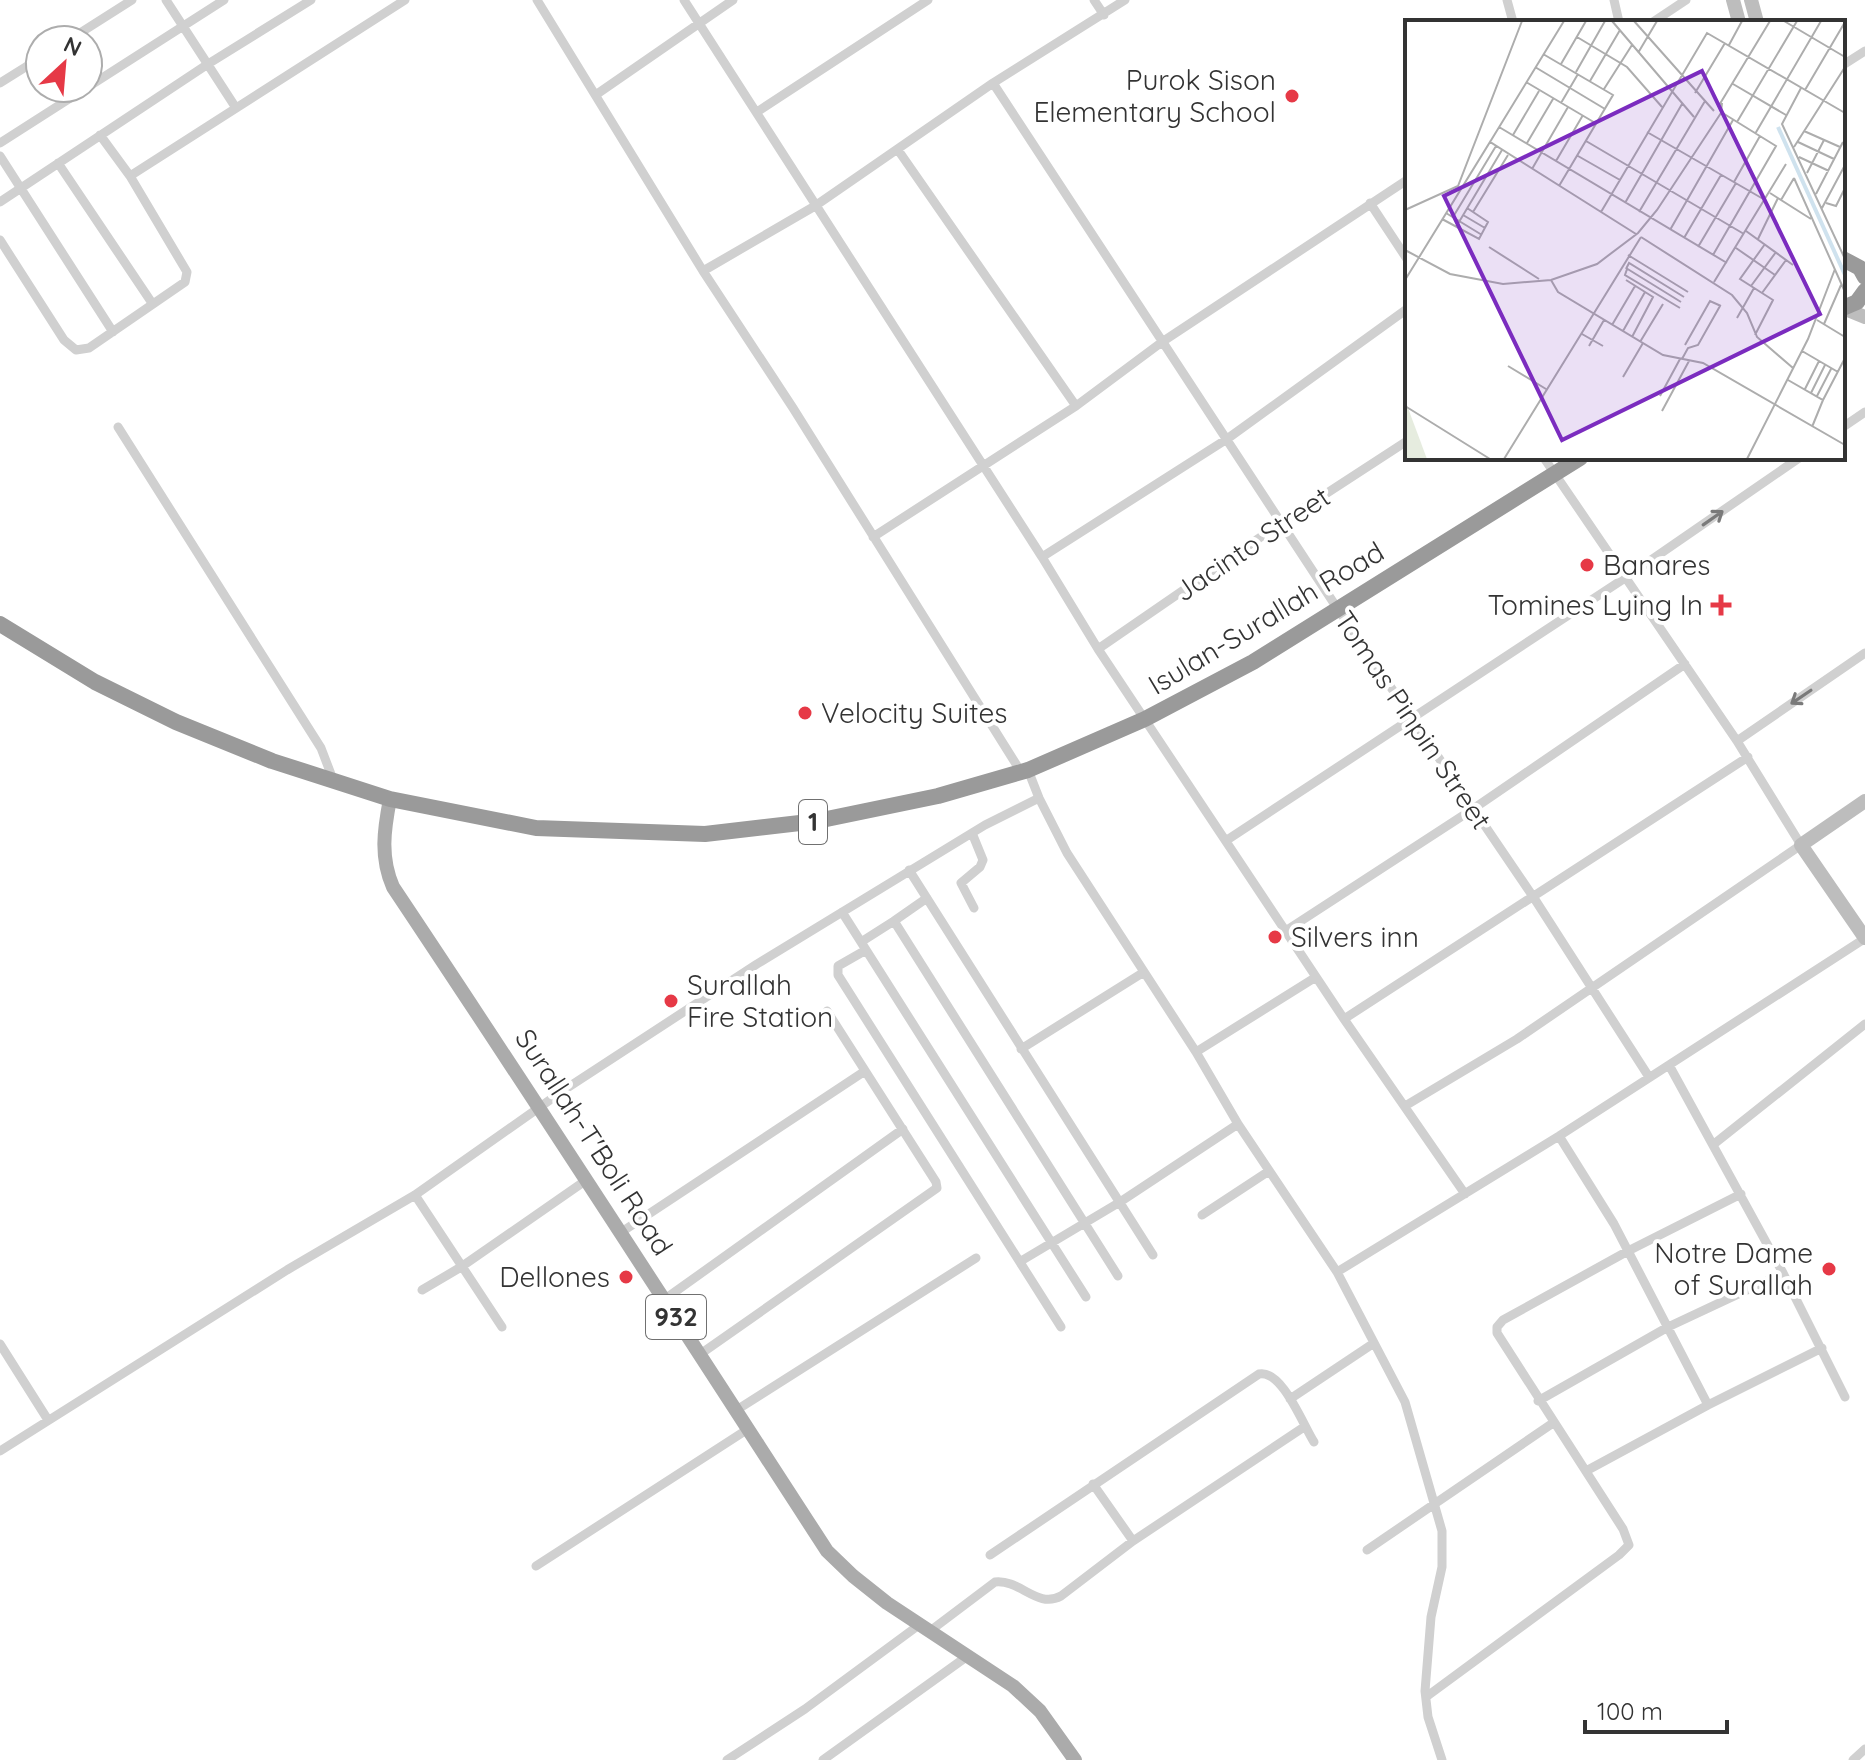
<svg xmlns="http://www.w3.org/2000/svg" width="1865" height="1760" font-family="Quicksand,sans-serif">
<rect width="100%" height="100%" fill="#fff"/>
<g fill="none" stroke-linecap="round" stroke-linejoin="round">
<path stroke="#d0d0d0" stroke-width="9" d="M166,0L236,108
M537,0L703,271L793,408L1021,772
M684,0L1042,557L1098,649L1344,1019L1465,1194
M1094,0L1104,15
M1507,0L1513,22
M1614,0L1619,22
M1653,22L1686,0
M69,40L132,0
M1843,65L1865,51
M0,83L40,58
M993,83L1337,608L1534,898L1649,1077
M88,87L224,0
M597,94L733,0
M757,112L928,0
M0,143L86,88
M898,150L1076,406
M0,156L113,332
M58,163L152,303
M130,176L405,0
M0,202L208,64L311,0
M1370,203L1407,259
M0,240L64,340L76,350L89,348L185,282L187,272L130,176L100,135
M703,271L815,206L993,83L1125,0
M118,427L321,748L334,782
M1843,427L1865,412
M873,537L1076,406L1162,342L1407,180
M1042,557L1227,439L1407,309
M1098,649L1281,523L1407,441
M1737,741L1865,653
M1028,770L1039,798L1067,853L1196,1052L1238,1124L1337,1272L1405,1402L1442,1531V1567L1431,1617L1425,1691L1428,1717L1442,1760
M972,833L983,860L980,867L961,883L974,908
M1227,840L1625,578L1799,458
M909,870L1153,1255
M842,912L1086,1297
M894,921L927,898
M1287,930L1473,809L1685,664
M861,942L894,921L1118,1276
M866,950L838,966V975L1061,1327
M1344,1019L1748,757
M1021,1049L1144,972
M1196,1052L1316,977
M1669,1065L1783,1273L1845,1397
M1405,1106L1517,1039L1801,845L1737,741L1544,458
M1559,1136L1614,1224L1708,1405
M1714,1144L1865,1024
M415,1195L502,1327
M1202,1215L1269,1171
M620,1233L865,1071
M1021,1261L1120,1202L1238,1124
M1337,1272L1559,1136L1864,939
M422,1290L461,1267L585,1181
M665,1299L903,1129
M0,1344L48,1420
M699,1355L937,1188L936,1182L827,1011
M1290,1399L1374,1343
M1538,1401L1668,1327L1783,1273
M735,1411L976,1258
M0,1451L287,1270L415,1195L564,1090L757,964L985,825L1039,798
M1586,1471L1708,1405L1822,1348
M1093,1484L1133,1541
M1367,1550L1553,1423
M990,1555L1259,1374C1282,1369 1303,1425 1314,1442
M536,1566L748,1429
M930,1631L995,1582C1020,1579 1037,1609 1061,1596L1133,1541L1304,1427
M1426,1697L1619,1555L1629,1545L1623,1529L1497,1333V1327L1503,1320L1628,1251L1741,1194
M727,1760L805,1709L919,1625
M823,1760L969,1655
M1853,1760L1865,1749"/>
<path stroke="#bdbdbd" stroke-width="14" d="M1733,0L1739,22
M1751,0L1757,22
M1843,308L1865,317
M1865,801L1801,845L1865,938"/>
<path stroke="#ababab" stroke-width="14" d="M390,799C384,830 380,857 393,887C540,1107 683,1329 827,1551L853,1576L887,1603L1013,1686L1040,1711L1075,1760"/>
<path stroke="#9a9a9a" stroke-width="16" d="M1843,259L1860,268L1865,277
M1843,308L1857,302L1865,291
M0,624L95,682L176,722L272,761L390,799L536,828L705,834L817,821L938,796L1028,770L1145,719L1253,662L1580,458"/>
</g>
<defs><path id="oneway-shaft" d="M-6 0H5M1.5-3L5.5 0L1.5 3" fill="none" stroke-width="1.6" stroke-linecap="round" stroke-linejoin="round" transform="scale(2)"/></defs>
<g stroke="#7a7a7a">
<use href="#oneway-shaft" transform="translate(1713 518) rotate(-35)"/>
<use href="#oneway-shaft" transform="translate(1801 697) rotate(146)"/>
</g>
<g fill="#e63946" stroke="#fff" stroke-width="3">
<circle cx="1292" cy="96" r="8"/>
<circle cx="1587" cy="565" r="8"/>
<path d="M1717 593h8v8h8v8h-8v8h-8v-8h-8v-8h8z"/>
<circle cx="805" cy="713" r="8"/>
<circle cx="1275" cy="937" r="8"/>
<circle cx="671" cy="1001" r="8"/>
<circle cx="1829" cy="1269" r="8"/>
<circle cx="626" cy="1277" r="8"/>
</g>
<g text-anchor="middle" stroke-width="8" stroke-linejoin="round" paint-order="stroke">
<g fill="#fff" stroke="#707070" stroke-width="2">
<rect x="799" y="800" width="28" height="44" rx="6"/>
<rect x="646" y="1295" width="60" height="44" rx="6"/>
</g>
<g font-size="26" font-weight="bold" fill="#333">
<text x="813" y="831">1</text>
<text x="676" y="1326">932</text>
</g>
<g font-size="28" fill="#333" stroke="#fff" text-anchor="end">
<text x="1276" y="90">Purok Sison<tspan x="1276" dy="32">Elementary School</tspan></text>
<text x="1603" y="575" text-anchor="start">Banares</text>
<text x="1703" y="615">Tomines Lying In</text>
<text x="821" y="723" text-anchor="start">Velocity Suites</text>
<text x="1291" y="947" text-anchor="start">Silvers inn</text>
<text x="687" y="995" text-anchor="start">Surallah<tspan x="687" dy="32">Fire Station</tspan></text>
<text x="1813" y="1263">Notre Dame<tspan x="1813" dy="32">of Surallah</tspan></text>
<text x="610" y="1287">Dellones</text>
</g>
<g font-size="28" fill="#333" stroke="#fff">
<text transform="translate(1252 544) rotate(-34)" y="10">Jacinto Street</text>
<text transform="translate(1266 618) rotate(-31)" y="10">Isulan-Surallah Road</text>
<text transform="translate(1413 720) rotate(56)" y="10">Tomas Pinpin Street</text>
<text transform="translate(594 1142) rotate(57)" y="10">Surallah-T'Boli Road</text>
</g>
</g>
<g transform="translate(1405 20)">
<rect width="440" height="440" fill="#fff"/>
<path d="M0,380L22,439H0Z" fill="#e6ecdf"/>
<path fill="none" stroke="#cfe2ee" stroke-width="4" d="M373,107L440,255"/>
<path fill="none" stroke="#adadad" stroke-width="2" d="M207,1L289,97M229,1L309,91M379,1L440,37M172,17L222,47L257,87M324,25L337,1M233,33L252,1M138,34L208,75L154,166M156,44L181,1M130,47L200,89M171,52L200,1M185,61L215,10M121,62L192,104M328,64L381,95M396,68L377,104L440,239M199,69L227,25M400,70L440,2M290,73L320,23M156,83L173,54M313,87L365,1M332,102L392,1M94,107L322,243M399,111L435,127M242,112L360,180M350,114L416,1M108,115L134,71M181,121L339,214M85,122L159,1M393,122L429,139M122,123L148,79M389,127L440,47M173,136L215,160M394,137L424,151M151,141L178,95M127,149L163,87M402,153L419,120M389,158L440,272M329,162L355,116M365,173L406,199M411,174L438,122M376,180L389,158M220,183L277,84M421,183L431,186L440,168M417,188L440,145M0,190L53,166L117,1M68,192L103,135M196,192L302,13L440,93M234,192L300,81M41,193L77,215M58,195L80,208M48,197L91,126M37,199L74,219L83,202L62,188M51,207L97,130M265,210L328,100M341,211L388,245M236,217L327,275L342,293L352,317L388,348M279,218L316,155M353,219L373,178M84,227L134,259M293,227L331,163M331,228L370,255M0,230L45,254L98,264L146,260L192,244L233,213L252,190L316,93L317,83M223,235L283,272M308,235L371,126L316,92M13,239L85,122L231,214M221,248L276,282M221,249L224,243L279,277M222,249L220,255L275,288M0,260L13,239M146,260L153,272L258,335L298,343L440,425M221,260L248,277L227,317M309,262L381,144M346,266L371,232M357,273L381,240M332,298L349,268M412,300L440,317M419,304L436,265M207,305L230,266M218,311L240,272M177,314L198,326M350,315L368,280L335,259L360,224M235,322L258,284M280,325L305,281L316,286M184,326L199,300M397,331L433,352M277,339L283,328L293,325L315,286M103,346L141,369M218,357L238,323M383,360L418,380L440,338M400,369L414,341M406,373L420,345M255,376L275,339M412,376L426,349M0,386L85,439M257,391L284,341M407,407L418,380M99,439L236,217M342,439L403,319L430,249"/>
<path fill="#7b2cbf" fill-opacity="0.15" stroke="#7b2cbf" stroke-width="4" d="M297,51L415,294L157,420L39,176Z"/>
<rect width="440" height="440" fill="none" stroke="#333" stroke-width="4"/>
</g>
<g transform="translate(64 64) rotate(26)"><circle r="38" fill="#ffffff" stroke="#adadad" stroke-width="2"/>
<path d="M0-6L14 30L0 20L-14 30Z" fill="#e63946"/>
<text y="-12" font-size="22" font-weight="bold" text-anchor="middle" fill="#333333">N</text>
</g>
<path d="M1585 1720v12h142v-12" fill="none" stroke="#333333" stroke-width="4"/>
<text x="1597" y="1720" font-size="24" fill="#333333" stroke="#ffffff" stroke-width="6" paint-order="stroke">100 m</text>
</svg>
